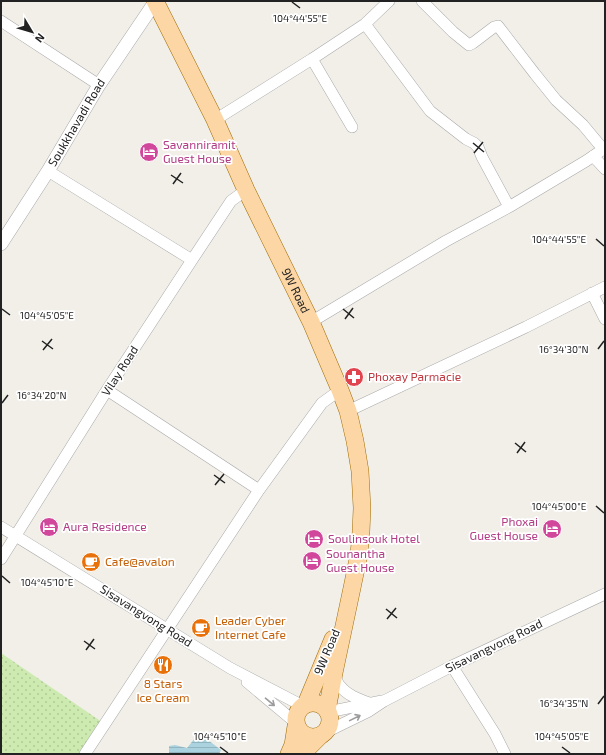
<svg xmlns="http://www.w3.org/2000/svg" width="606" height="755" font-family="'Exo 2',sans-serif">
<defs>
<pattern id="grass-dots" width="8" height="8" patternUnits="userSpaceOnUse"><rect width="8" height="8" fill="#cdebb0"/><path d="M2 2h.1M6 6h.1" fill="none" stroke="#b0c997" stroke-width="1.8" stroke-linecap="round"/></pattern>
<pattern id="water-rules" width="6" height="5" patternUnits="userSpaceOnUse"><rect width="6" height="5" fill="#aad3df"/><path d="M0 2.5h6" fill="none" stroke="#92b5bf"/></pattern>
</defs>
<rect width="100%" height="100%" fill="#f2efe9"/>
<path fill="url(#grass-dots)" d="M1,653L102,722L80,754H1Z"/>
<path fill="url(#water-rules)" d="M199,733L221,750L219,754H169V746L175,745L187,748Z"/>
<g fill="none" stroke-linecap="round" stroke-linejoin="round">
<g stroke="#a9a9a9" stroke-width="12">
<path id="minor" d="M422,1L453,32L469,45L473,43L494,27L498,26L535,74L556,100L583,125L603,149
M1,21L99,85
M365,24L430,111L466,139L474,143L478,147L482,157L509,207
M312,59L352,127
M215,120L312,59L365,24L389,1
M593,156L605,169
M48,171L192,260
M592,293L605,319
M311,322L446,241L509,207L586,161L605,148
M107,390L259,490
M348,411L526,327L605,287
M1,527L230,668L303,706
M1,559L107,390L192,260L231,201L246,190
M452,666L495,734L505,754
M334,674C336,678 337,683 340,686C347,695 358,699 369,703
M247,682L296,723
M328,712L382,701
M324,733L369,711L384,701L452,666L605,594
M85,754L259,490L322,403L340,390"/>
</g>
<g stroke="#a9a9a9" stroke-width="14">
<g id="tertiary">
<path id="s1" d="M1,244L48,171L99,85L155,2"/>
</g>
</g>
<g stroke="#a06b00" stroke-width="18">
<g id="primary">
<path id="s2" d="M155,1L215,120L246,190L311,322L340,390L348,411L355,441L360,471L362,508L361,532L359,554L352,588L334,673L327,710"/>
<circle cx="313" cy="720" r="17"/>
<path d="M306,704L333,639"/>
<path d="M289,754L293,745L296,726"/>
<path d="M304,754L308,748L320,736"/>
</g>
</g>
<use href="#minor" stroke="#fff" stroke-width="11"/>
<use href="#tertiary" stroke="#fff" stroke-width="13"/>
<use href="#primary" stroke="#fcd6a4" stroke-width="17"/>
</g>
<defs><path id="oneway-shaft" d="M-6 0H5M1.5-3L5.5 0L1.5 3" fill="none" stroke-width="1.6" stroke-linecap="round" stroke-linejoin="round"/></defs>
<g stroke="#9c9c9c">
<use href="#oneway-shaft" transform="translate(270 702) rotate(40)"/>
<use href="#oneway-shaft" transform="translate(355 718) rotate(-26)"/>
</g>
<path fill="none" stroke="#222" stroke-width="1.5" d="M292,2L300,8M473,143L484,152M474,153L483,142M171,175L183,183M173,184L181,173M596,239L604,246M2,309L10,315M343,309L354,318M345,319L353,308M42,341L53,349M598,349L604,341M43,350L52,339M2,403L8,395M515,443L526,452M517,453L525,442M214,475L225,483M215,485L224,474M596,506L604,513M2,576L10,583M386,609L397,618M387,619L396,608M84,641L95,649M86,650L94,639M598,704L604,696M220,747L228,753M562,747L570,753"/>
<defs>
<g id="hotel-disc" transform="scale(1)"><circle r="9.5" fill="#d1479c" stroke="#fff"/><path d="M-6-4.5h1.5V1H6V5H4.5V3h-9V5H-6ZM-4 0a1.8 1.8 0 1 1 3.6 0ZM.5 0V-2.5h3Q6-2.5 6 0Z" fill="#fff"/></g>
<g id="pharmacy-disc" transform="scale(1)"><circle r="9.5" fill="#e0444e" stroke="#fff"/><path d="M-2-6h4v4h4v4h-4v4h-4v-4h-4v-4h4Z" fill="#fff"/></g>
<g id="cafe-disc" transform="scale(1)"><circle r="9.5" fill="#e8710a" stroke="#fff"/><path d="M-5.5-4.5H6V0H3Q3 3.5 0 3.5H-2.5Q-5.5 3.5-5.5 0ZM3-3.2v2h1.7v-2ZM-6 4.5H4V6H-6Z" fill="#fff"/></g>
<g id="restaurant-disc" transform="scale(1)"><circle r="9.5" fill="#e8710a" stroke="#fff"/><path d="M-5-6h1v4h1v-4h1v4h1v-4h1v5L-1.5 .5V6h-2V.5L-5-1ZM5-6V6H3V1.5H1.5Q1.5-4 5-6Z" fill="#fff"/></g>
</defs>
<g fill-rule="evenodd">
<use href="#hotel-disc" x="149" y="152"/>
<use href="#pharmacy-disc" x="354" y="377"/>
<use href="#hotel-disc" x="49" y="527"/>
<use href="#hotel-disc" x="552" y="529"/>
<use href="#hotel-disc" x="314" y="539"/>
<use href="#hotel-disc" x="312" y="561"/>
<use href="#cafe-disc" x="91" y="562"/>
<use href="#cafe-disc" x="201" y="628"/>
<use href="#restaurant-disc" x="163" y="665"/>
</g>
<g text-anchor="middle" stroke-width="3.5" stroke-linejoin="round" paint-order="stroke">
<g font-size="12" fill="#222" stroke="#fff">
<text dy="4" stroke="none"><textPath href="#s1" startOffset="143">Soukkhavadi Road</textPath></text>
<text dy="4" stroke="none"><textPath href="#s2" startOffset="322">9W Road</textPath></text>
<text transform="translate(120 371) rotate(-57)" y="4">Vilay Road</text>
<text transform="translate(146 616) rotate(32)" y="4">Sisavangvong Road</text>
<text transform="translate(494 646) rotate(-26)" y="4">Sisavangvong Road</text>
<text transform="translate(327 652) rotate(-67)" y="4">9W Road</text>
</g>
<g font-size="12" fill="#b23c85" stroke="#fff" text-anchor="start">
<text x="163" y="149">Savanniramit<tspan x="163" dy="14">Guest House</tspan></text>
<text x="538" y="526" text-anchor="end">Phoxai<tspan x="538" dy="14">Guest House</tspan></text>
<text x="63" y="531">Aura Residence</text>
<text x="328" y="543">Soulinsouk Hotel</text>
<text x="326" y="558">Sounantha<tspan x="326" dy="14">Guest House</tspan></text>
</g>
<g font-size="12" fill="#be3a42" stroke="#fff" text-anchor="start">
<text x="368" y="381">Phoxay Parmacie</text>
</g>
<g font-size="12" fill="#c56008" stroke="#fff" text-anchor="start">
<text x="105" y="566">Cafe@avalon</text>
<text x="215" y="625">Leader Cyber<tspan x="215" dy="14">Internet Cafe</tspan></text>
<text x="163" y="688" text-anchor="middle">8 Stars<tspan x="163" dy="14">Ice Cream</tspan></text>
</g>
</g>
<g font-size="10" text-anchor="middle" fill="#222" stroke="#fff" stroke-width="3.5" stroke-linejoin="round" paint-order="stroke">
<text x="300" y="22">104°44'55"E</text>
<text x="559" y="243">104°44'55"E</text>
<text x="47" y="319">104°45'05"E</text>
<text x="564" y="353">16°34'30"N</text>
<text x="42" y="399">16°34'20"N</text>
<text x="559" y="510">104°45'00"E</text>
<text x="47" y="586">104°45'10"E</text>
<text x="564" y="707">16°34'35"N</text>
<text x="220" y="740">104°45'10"E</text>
<text x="562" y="740">104°45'05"E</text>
</g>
<rect width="606" height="755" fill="none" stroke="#222222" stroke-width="4"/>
<g transform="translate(32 32) rotate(128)" stroke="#ffffff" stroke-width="3" paint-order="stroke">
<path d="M0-3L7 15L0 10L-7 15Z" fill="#222222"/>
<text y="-6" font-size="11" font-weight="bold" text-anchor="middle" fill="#222222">N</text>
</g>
</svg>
